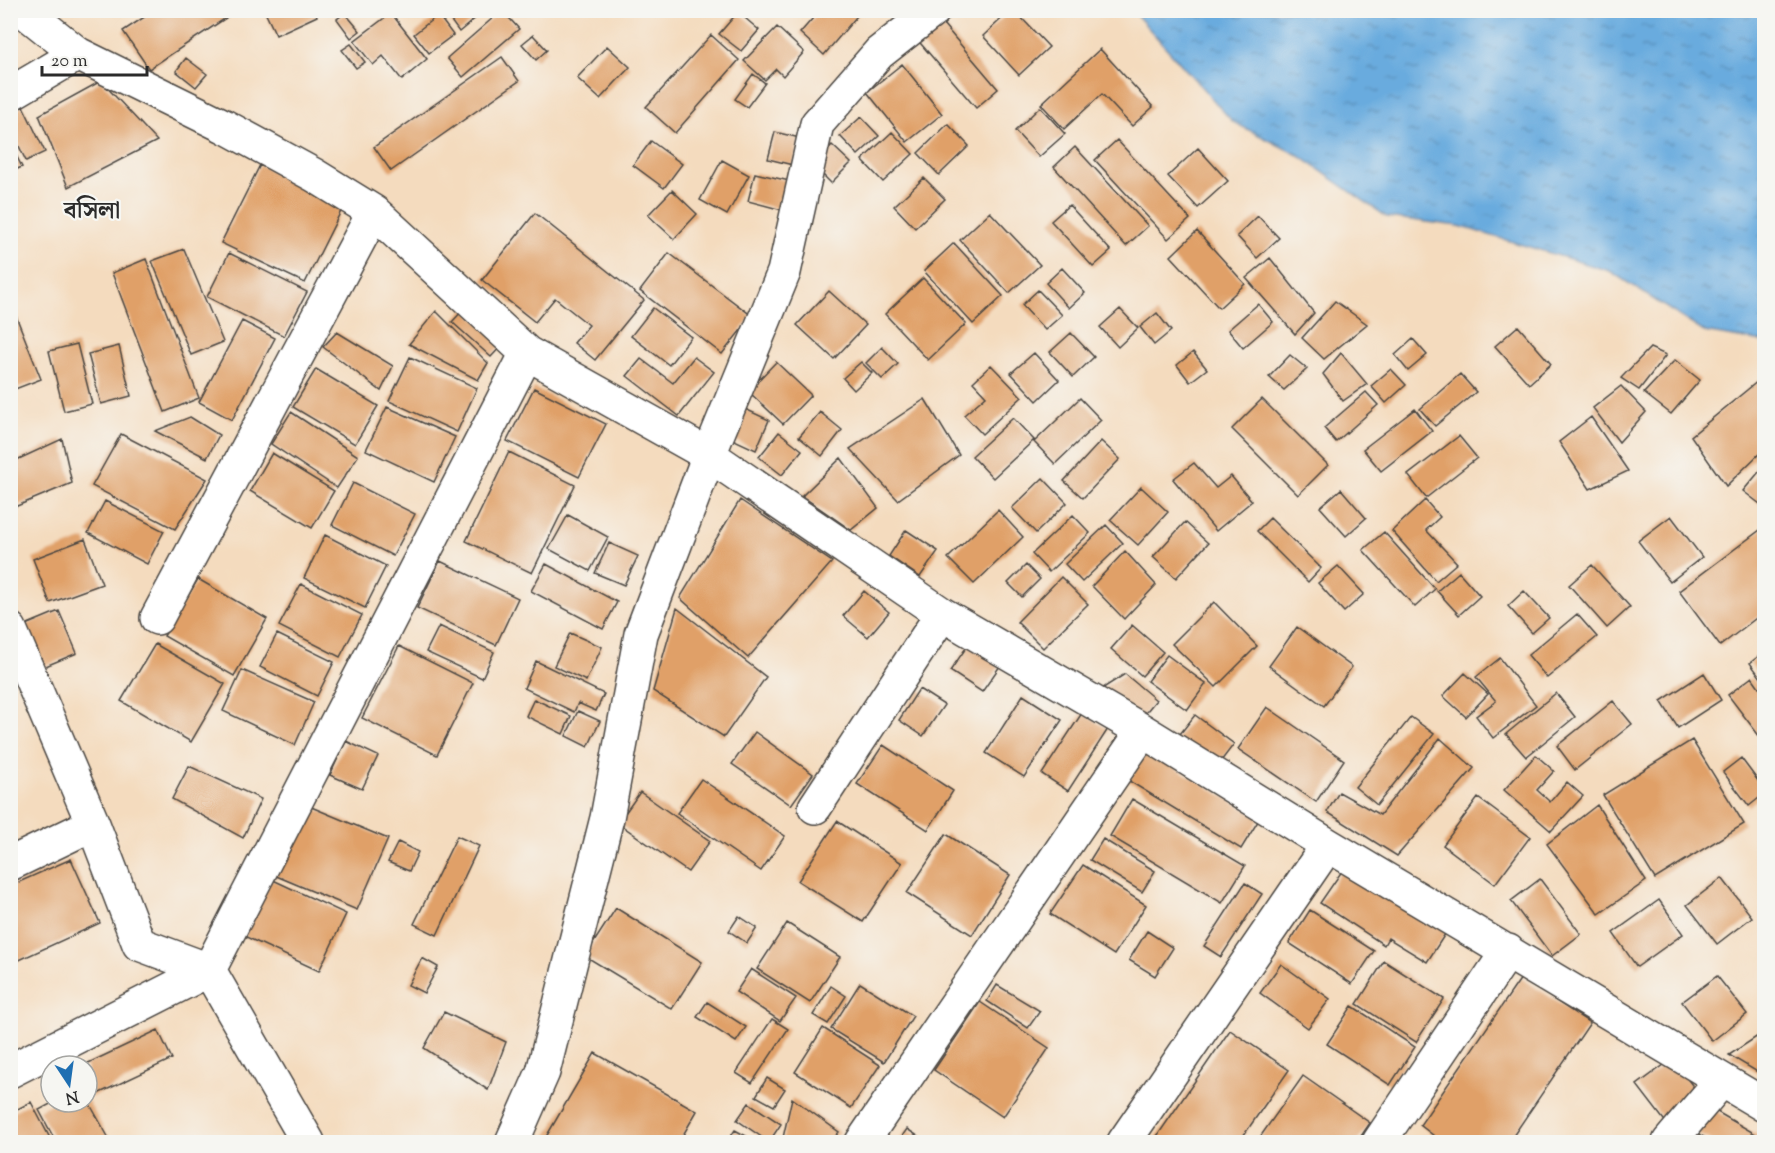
<svg xmlns="http://www.w3.org/2000/svg" width="1775" height="1153" font-family="'Sorts Mill Goudy','Noto Serif Bengali',serif">
<defs>
<pattern id="water-ripples" width="26" height="14" patternUnits="userSpaceOnUse" patternTransform="scale(1.5)"><rect width="26" height="14" fill="#69abde"/><path d="M2 4q2-2 4 0t4 0M15 11q2-2 4 0t4 0" fill="none" stroke="#578bb4"/></pattern>
</defs>
<rect width="100%" height="100%" fill="#f6f6f2"/>
<filter id="ink" filterUnits="userSpaceOnUse"><feTurbulence type="fractalNoise" baseFrequency=".0167" numOctaves="2"/><feDisplacementMap in="SourceGraphic" scale="12" xChannelSelector="R" yChannelSelector="G"/><feConvolveMatrix kernelMatrix="1 2 1 2 8 2 1 2 1" color-interpolation-filters="sRGB"/></filter>
<filter id="wash" filterUnits="userSpaceOnUse"><feTurbulence type="fractalNoise" baseFrequency=".008" numOctaves="4" result="noise"/><feDisplacementMap in="SourceGraphic" scale="24" xChannelSelector="R" yChannelSelector="G"/><feGaussianBlur stdDeviation="1.35" result="paint"/><feColorMatrix in="noise" values="0 0 0 0 0 0 0 0 0 0 0 0 0 0 0 0 0 1.4 0 .05"/><feComposite in="paint" operator="in"/></filter>
<g filter="url(#wash)">
<rect width="100%" height="100%" fill="#f4dbbe"/>
<path fill="url(#water-ripples)" stroke="#4a6b84" stroke-width="1.5" d="M1133,11H1764V342L1704,332L1610,271L1459,226L1387,217L1298,155L1233,122Z"/>
<g id="blocks">
<path fill="#e0a068" d="M155,10H238L149,69L123,31Z
M264,10H315L317,16L276,35Z
M465,10H474L478,16L459,32L451,21Z
M502,10L519,29L463,77L447,58Z
M820,10H862L824,55L800,33Z
M1011,10H1014L1049,47L1019,75L983,36Z
M738,12L759,30L741,51L719,34Z
M345,13L360,31L351,38L337,19Z
M391,13L427,59L402,80L383,56L373,65L354,41Z
M438,15L453,35L429,53L414,34Z
M938,18L998,89L976,108L915,37Z
M777,27L804,52L783,76L776,69L765,80L744,61Z
M533,35L547,50L536,60L522,44Z
M711,35L739,60L675,133L646,107Z
M351,44L365,62L356,68L342,50Z
M607,46L630,67L600,99L577,78Z
M1100,49L1153,107L1132,126L1102,94L1064,129L1041,104Z
M502,57L519,81L391,171L374,147Z
M186,58L207,74L196,87L176,71Z
M902,64L942,114L907,142L867,92Z
M753,74L765,83L747,107L735,99Z
M101,81L157,141L68,187L39,115Z
M23,106L45,152L26,161L10,127V112Z
M1040,107L1065,134L1039,157L1015,131Z
M861,117L879,136L858,155L840,136Z
M948,124L969,146L939,175L918,153Z
M775,132L800,138L793,165L768,159Z
M892,132L913,154L883,182L862,160Z
M1117,140L1190,219L1168,239L1095,160Z
M651,141L682,164L664,188L633,165Z
M10,143L22,167L10,172Z
M832,145L851,163L831,183L813,165Z
M1075,147L1148,226L1126,246L1054,167Z
M1198,148L1228,181L1198,208L1168,176Z
M722,160L749,175L727,215L700,200Z
M260,165L344,205L305,283L221,243Z
M755,173L794,182L786,211L748,201Z
M924,178L945,199L915,228L894,206Z
M672,190L697,214L674,239L648,215Z
M1069,205L1111,251L1093,267L1051,221Z
M990,212L1040,265L1009,293L960,240Z
M535,213L644,300L595,360L574,343L589,325L555,298L535,322L482,280Z
M1258,216L1279,238L1257,258L1237,236Z
M1197,231L1245,284L1219,308L1171,256Z
M954,243L1003,296L973,324L924,271Z
M184,249L223,342L191,355L152,261Z
M229,253L307,292L284,336L207,297Z
M669,253L752,316L722,354L640,291Z
M1270,258L1314,313L1295,334L1246,278Z
M146,259L199,398L165,412L112,273Z
M1062,268L1085,293L1069,308L1046,283Z
M923,278L966,324L928,360L885,314Z
M1038,290L1062,315L1045,330L1022,305Z
M829,291L866,325L834,359L797,325Z
M10,301L41,379L10,391Z
M1335,301L1367,324L1324,359L1302,338Z
M1258,304L1273,322L1243,348L1228,330Z
M653,308L691,337L669,365L631,336Z
M464,309L503,344L491,357L452,322Z
M1120,309L1138,328L1118,347L1100,327Z
M436,311L488,363L478,380L409,344Z
M1157,313L1171,331L1154,345L1140,327Z
M242,321L275,338L232,420L199,402Z
M1518,326L1551,364L1529,384L1495,346Z
M337,332L393,366L381,391L323,347Z
M1071,333L1094,357L1073,377L1050,352Z
M1413,339L1427,355L1408,371L1395,355Z
M77,344L92,404L64,411L49,351Z
M119,346L131,396L101,404L88,354Z
M882,347L898,364L882,379L866,363Z
M1650,348L1666,355L1639,390L1621,378Z
M1193,352L1207,369L1190,382L1177,365Z
M1034,353L1059,380L1037,401L1011,373Z
M1341,353L1367,384L1343,401L1323,374Z
M1290,355L1307,369L1284,390L1269,377Z
M410,357L477,388L457,432L389,401Z
M694,357L714,372L679,416L627,376L641,359L673,383Z
M1675,360L1700,380L1671,414L1644,393Z
M776,362L811,395L783,424L748,391Z
M861,362L872,373L854,390L843,378Z
M991,365L1022,397L982,434L964,415L986,396L973,382Z
M316,369L378,406L355,444L293,407Z
M1391,369L1406,385L1386,403L1371,386Z
M1460,374L1476,392L1435,426L1420,409Z
M1764,376V449L1726,486L1691,436Z
M1621,386L1646,412L1619,442L1593,408Z
M534,388L606,424L579,477L507,441Z
M1366,392L1378,405L1336,442L1324,428Z
M1080,398L1101,420L1055,464L1034,442Z
M925,399L959,455L898,500L850,449Z
M1262,399L1328,465L1298,495L1232,429Z
M387,407L455,437L434,482L366,450Z
M743,408L769,420L756,450L730,438Z
M1415,409L1432,431L1381,471L1363,449Z
M291,412L358,456L337,488L271,444Z
M820,412L842,430L822,456L799,437Z
M190,417L219,435L207,458L155,431Z
M1591,417L1628,471L1590,489L1559,442Z
M1013,418L1034,440L993,478L972,456Z
M779,432L802,450L782,475L759,457Z
M121,434L207,479L175,529L92,486Z
M1459,436L1477,458L1426,498L1408,475Z
M62,439L72,483L17,506L10,493V463Z
M1101,441L1120,459L1083,498L1064,481Z
M509,452L575,485L532,573L466,541Z
M272,453L334,491L312,528L250,491Z
M841,458L878,508L851,530L802,496Z
M1194,463L1216,488L1231,476L1252,501L1216,531L1173,479Z
M1764,466V507L1743,491Z
M1043,478L1067,503L1036,533L1012,508Z
M353,483L415,514L393,556L332,525Z
M1141,487L1168,512L1138,545L1110,520Z
M1341,489L1366,518L1346,536L1320,507Z
M740,500L832,562L748,658L680,598Z
M1425,500L1440,517L1426,530L1457,563L1436,581L1392,531Z
M105,501L164,531L147,564L88,533Z
M998,510L1023,537L974,584L948,558Z
M568,515L608,537L590,571L549,549Z
M1073,515L1090,533L1049,572L1032,554Z
M1671,516L1702,557L1670,582L1638,541Z
M1270,518L1321,568L1308,582L1257,531Z
M1185,522L1208,543L1176,578L1153,557Z
M1106,525L1123,543L1082,582L1065,564Z
M1764,527V612L1720,646L1679,591Z
M906,530L938,551L920,577L889,556Z
M1384,532L1435,589L1415,607L1363,550Z
M325,535L386,566L365,608L304,578Z
M85,539L102,584L50,603L33,559Z
M609,543L638,556L624,585L595,573Z
M1125,551L1156,585L1124,619L1092,586Z
M440,561L518,598L496,645L417,608Z
M546,564L617,602L603,629L531,591Z
M1026,565L1040,579L1022,597L1008,583Z
M1592,565L1630,607L1607,628L1569,585Z
M1338,566L1364,594L1344,612L1318,583Z
M1459,572L1480,596L1459,615L1437,591Z
M1061,577L1088,604L1043,648L1017,622Z
M198,579L267,619L234,676L164,636Z
M301,584L362,615L340,657L279,626Z
M864,591L889,612L868,637L843,616Z
M1524,591L1549,618L1532,633L1508,606Z
M1214,602L1257,646L1216,687L1172,644Z
M677,608L766,677L724,737L653,691Z
M59,611L77,653L41,668L23,626Z
M1577,614L1597,637L1547,678L1528,655Z
M1132,625L1163,652L1142,676L1111,649Z
M439,626L494,652L482,678L426,652Z
M1297,627L1352,667L1324,706L1269,666Z
M570,633L602,647L586,681L554,666Z
M277,634L334,662L317,696L260,667Z
M155,644L225,684L191,742L121,701Z
M968,645L1000,666L982,692L950,671Z
M399,646L473,683L437,755L362,718Z
M1764,652V682L1750,663Z
M1167,655L1206,684L1187,710L1147,681Z
M1500,658L1536,705L1493,738L1476,716L1496,701L1476,677Z
M536,661L604,694L596,711L578,703L574,712L524,688Z
M242,670L314,702L295,745L223,711Z
M1465,673L1488,694L1466,717L1443,696Z
M1704,673L1721,700L1678,728L1661,701Z
M1125,674L1156,700L1138,722L1100,690Z
M1752,677L1764,694V733L1760,737L1728,695Z
M919,689L944,705L923,736L899,720Z
M1556,693L1575,717L1526,757L1506,734Z
M1023,695L1062,720L1024,777L986,753Z
M534,699L571,716L563,734L526,716Z
M1613,701L1632,724L1575,770L1557,746Z
M1267,707L1344,760L1316,802L1238,749Z
M578,711L600,721L588,747L566,736Z
M1082,713L1108,729L1068,791L1042,774Z
M1195,715L1234,744L1215,769L1176,739Z
M1411,717L1434,734L1377,805L1355,787Z
M755,732L813,774L791,805L732,764Z
M1440,738L1474,768L1397,856L1327,812L1339,792L1380,815Z
M1692,740L1744,824L1655,879L1603,795Z
M346,741L378,756L362,789L330,775Z
M883,745L953,791L928,830L857,784Z
M1147,751L1260,818L1241,849L1129,781Z
M1536,755L1554,771L1537,790L1550,802L1567,782L1583,796L1551,831L1504,790Z
M1741,758L1764,789V794L1749,806L1723,772Z
M189,766L261,799L243,838L172,799Z
M701,779L785,836L761,871L677,813Z
M640,792L710,841L688,872L618,823Z
M1478,798L1530,837L1495,884L1443,845Z
M1132,799L1245,866L1222,903L1110,836Z
M304,804L388,839L357,910L274,875Z
M1597,805L1646,881L1599,914L1547,844Z
M837,821L902,863L863,922L798,881Z
M946,834L1010,875L972,935L907,893Z
M457,836L479,846L437,935L414,924Z
M1103,839L1155,871L1142,892L1090,860Z
M398,842L418,852L409,871L388,862Z
M71,859L100,923L15,962L10,952V886Z
M1083,865L1146,905L1114,955L1050,914Z
M1342,871L1384,898L1390,890L1449,928L1427,962L1388,938L1384,945L1320,903Z
M1722,878L1752,917L1717,944L1687,905Z
M271,879L346,914L319,971L244,936Z
M1540,879L1581,934L1552,956L1511,901Z
M1245,883L1262,894L1221,957L1204,946Z
M1659,900L1683,934L1637,967L1613,933Z
M616,908L702,962L672,1009L585,956Z
M1310,910L1374,951L1352,984L1289,943Z
M739,916L757,928L747,943L729,931Z
M787,923L840,957L810,1003L757,969Z
M1147,931L1173,948L1155,976L1129,960Z
M422,958L438,967L424,993L408,985Z
M1384,961L1444,999L1416,1042L1357,1004Z
M1281,964L1330,999L1308,1028L1260,993Z
M751,969L796,998L780,1021L736,992Z
M1717,976L1747,1014L1712,1041L1682,1002Z
M1521,978L1590,1023L1509,1142H1442L1420,1125Z
M860,983L913,1016L884,1062L831,1029Z
M997,985L1040,1011L1028,1028L987,1001Z
M831,986L846,996L828,1024L813,1015Z
M707,1002L746,1027L736,1042L697,1017Z
M980,1002L1049,1048L1003,1117L934,1070Z
M1352,1006L1415,1047L1390,1085L1327,1044Z
M444,1012L506,1042L488,1090L424,1048Z
M772,1019L788,1029L752,1083L736,1073Z
M823,1028L880,1065L851,1108L795,1072Z
M158,1030L172,1059L89,1098L87,1066H82Z
M1230,1030L1289,1070L1239,1142H1153Z
M1764,1032V1076L1729,1055Z
M595,1053L697,1111L679,1142H557L546,1137Z
M1672,1059L1702,1098L1667,1124L1637,1085Z
M1303,1076L1370,1123L1357,1142H1268L1260,1137Z
M767,1078L785,1089L774,1106L756,1096Z
M792,1098L839,1132L831,1142H782Z
M87,1099L111,1142H56L39,1110L54,1102H87Z
M31,1102L52,1142H10V1113Z
M749,1103L781,1124L769,1142L737,1120Z
M1712,1109L1759,1136L1756,1142H1713L1698,1134Z
M907,1129L927,1142H898Z
M735,1130L757,1142H727Z"/>
</g>
</g>
<g filter="url(#ink)">
<use href="#blocks" fill-opacity="0" stroke="#494541" stroke-width="1.5"/>
<g fill="none" stroke-linecap="round" stroke-linejoin="round">
<g stroke="#494541" stroke-width="36">
<path id="minor" d="M23,10L78,54L224,126L314,175L374,212L527,353L709,455L942,614L1143,731L1328,845L1764,1105
M10,94L78,54
M157,618L374,212
M10,629L93,824L139,944L209,970L308,1142
M815,807L942,614
M10,864L93,824
M10,1071L209,970L527,353
M512,1142L543,1072L607,818L641,634L709,455L784,272L817,124L879,53L934,10
M862,1142L1143,731
M1124,1142L1328,845
M1379,1142L1508,951
M1669,1142L1721,1081"/>
</g>
<use href="#minor" stroke="#fff" stroke-width="33"/>
</g>
</g>
<g text-anchor="middle" stroke-width="4.5" stroke-linejoin="round" paint-order="stroke">
<g font-size="24" font-weight="bold" fill="#2b2b2b" stroke="#f6f6f2">
<text x="92" y="218">বসিলা</text>
</g>
</g>
<rect width="1775" height="1153" fill="none" stroke="#f6f6f2" stroke-width="36"/>
<g transform="translate(69 1084) rotate(167)"><circle r="28" fill="#f6f6f2" stroke="#a5a5a2" stroke-width="1.5"/>
<path d="M0-4.5L10 22L0 15L-10 22Z" fill="#1f6fb2"/>
<text y="-9" font-size="16" font-weight="bold" text-anchor="middle" fill="#2b2b2b">N</text>
</g>
<path d="M42 66v9h105v-9" fill="none" stroke="#2b2b2b" stroke-width="3"/>
<text x="51" y="66" font-size="18" fill="#2b2b2b" stroke="#f6f6f2" stroke-width="4.5" paint-order="stroke">20 m</text>
</svg>
